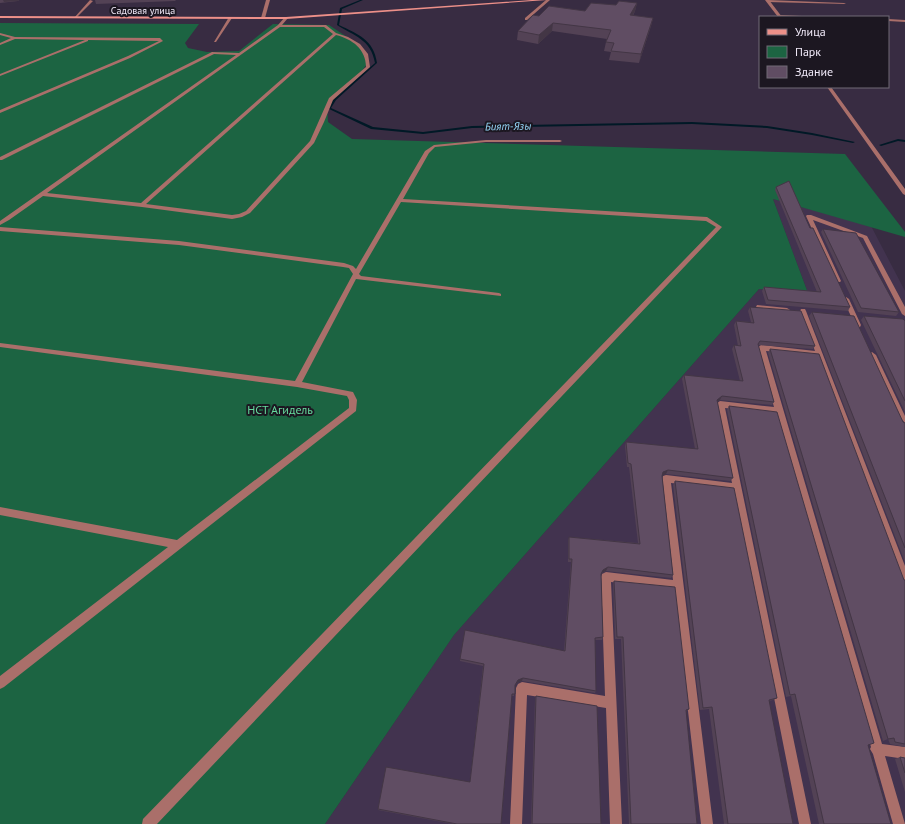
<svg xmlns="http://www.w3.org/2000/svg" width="905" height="824" font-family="'PT Sans',sans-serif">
<rect width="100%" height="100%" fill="#382c42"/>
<path fill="#42334f" d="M773,199L871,226L905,291V824H325L454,635L759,289L808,293Z"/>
<path fill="#1c6442" d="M0,23L199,24L185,43L188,48L207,52L239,51L273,24L329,25L359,45L365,55L367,64L359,75L327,105L328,122L352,139L845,154L905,232V237L773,199L808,293L759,289L454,635L325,824H0Z"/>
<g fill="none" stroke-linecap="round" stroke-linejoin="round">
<path fill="#001926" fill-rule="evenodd" d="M360,0H363L342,9L339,25C358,34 374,40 377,63L336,100L331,108L373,127L423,132L472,126L692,122L767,126L812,133L855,142L853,143L812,135L767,128L692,124L472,128L423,134L371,129L327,108L334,98L375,63C371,39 354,36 337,25L340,8Z
M898,139L905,140V142L898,141L881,146L879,145Z"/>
<path fill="#aa6f6a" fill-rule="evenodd" d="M90,0L93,1L76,18H74Z
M546,0H550L527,20H525V18Z
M768,0L844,3L846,4L767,2Z
M779,15L802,16L804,17H778Z
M229,17L232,18L216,42H214Z
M285,17L288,18L282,25H326L336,33L348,37L360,44L368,54L370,67L333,100L324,122L314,143L250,213L242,217L232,219L142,207L43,196L9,220L0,225V221L236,55L214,54L2,160H0V157L212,52L239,53L278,25ZM280,27H324L333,34L141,203L47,193ZM336,35C352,39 366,49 366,67L329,98L310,141L246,211L239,214L232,215L146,204Z
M888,19L905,20V22L888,21Z
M0,33L15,37L160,38L163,41L130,58L0,113V110L128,56L159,41L88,40V41L0,76V74L85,40L15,39L0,45V43L11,38L0,35Z
M486,140H560L562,141L560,142H486L435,147L429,153L403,199L707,217L722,227L157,824H142L143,819L716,227L706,221L401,202L359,274L361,276L499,293L501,294V296L356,279L302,382L353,392L357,400L356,411L4,687L0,689V676L168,547L0,515V507L177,540L349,408V400L347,396L297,387L0,347V343L295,381L353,274L349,268L343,267L179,245L0,231V227L179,241L344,263L353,266L356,269L425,151L434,145Z
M807,215H811L867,236L905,307V316L902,314L863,238L813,220L841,281L840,282H836L806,216Z
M846,297L849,299L861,325L860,327H858L855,325L843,299Z
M757,305L787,308L790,310L787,312L759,309L756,307Z
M801,309H805L806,311L905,566V584L901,582L900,579L817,356L766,351L882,744L905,747V759L885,756L905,824H893L873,754L870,749L871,747L776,414L725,408L811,824H799L733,490L671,483L713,824H701L674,589L611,582L622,824H610L606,708L527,695L522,824H510L516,688L518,684L522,682L605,696L601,577L602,574L606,572L673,580L662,479L663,476L666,475L732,483L716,404L720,401L774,407L757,348L761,345L815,351L800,311Z
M872,352L876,355L905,416V428L902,427L901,425L868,355Z"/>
<path fill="#aa6f6a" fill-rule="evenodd" d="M765,0H769L782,17H778Z
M827,87H831L905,189V195L903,194Z"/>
<path fill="#aa6f6a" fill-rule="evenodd" d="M266,0H270L265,18L263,19L261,18Z"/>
<path fill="#ed9089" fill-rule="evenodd" d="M532,0H547L286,19L0,18V16L286,17Z"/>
</g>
<path fill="#534255" d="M0,0H19L18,1L0,3Z
M95,0H176L175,1L96,4Z
M637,3L635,11L633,16L653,18L651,26L639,63L609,60L611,52L604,51L606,42L607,39L552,31L538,44L517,40L518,31L539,16L585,11Z
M776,187L810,228L850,307L848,311L766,304L762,291L764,287L817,292L775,190Z
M823,229L899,312L896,316L858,312L821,232Z
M750,307L815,346L813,349L758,345L774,402L772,405L720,400L717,402L733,478L730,481L666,474L662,475L673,575L671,578L606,571L602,573L601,574L603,637L602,640H595L596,691L595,693L522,681L517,683L515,686L514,696H512L501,824H453L378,810V809L470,782L483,666L460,661V659L564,651L571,562H568V540L569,537L638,543L629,467H627L625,446L626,442L695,449L682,379L684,375L740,381L732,349L734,345L738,346L734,325L736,321L751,322L748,311Z
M812,312L905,423V562L809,316Z
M864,316L905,321V412L861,320Z
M770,349L904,580H905V747L890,744L888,739L883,741L768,353Z
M729,406L868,745L891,824H819L791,696L786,697L727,410Z
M675,481L777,698L773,700L769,701L793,824H724L709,709L700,710L673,485Z
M614,581L689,709L686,712L697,824H629L621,639H615L613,584Z
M536,696L601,824H531L535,698Z
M900,757L905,758V792L895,759Z"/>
<path fill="#433645" d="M3,0H19L18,1L4,2Z
M637,3L635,11L628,24L630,15Z
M653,18L651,26L639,63L641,54Z
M553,23L552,31L538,44L539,35Z
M722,396L720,400L715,403L717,400Z
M668,470L666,474L662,476L663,472Z
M608,567L606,571L601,573L603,570Z
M523,678L522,681L517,683L515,687L518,680Z"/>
<path fill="#604d63" stroke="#433645" d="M619,1L637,3L630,15L653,18L641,54L611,51L614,43L606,42L611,30L553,23L539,35L518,31L533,15L539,16L549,6L585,11L591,3L616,5Z
M789,181L810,228H813L850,307L768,300L764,287L821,292L776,187Z
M823,229L856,233L899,312L861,308Z
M750,307L801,311L815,346L760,341L758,344L774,402L722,396L717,400L733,478L668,470L663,472L662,476L673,575L608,567L603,570L601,574L603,637L595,638L596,691L523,678L518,680L515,685V694H512L501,824H457L378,809L386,767L470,782L484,664L460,659L465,630L565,651L572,559H569V537L640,544L631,464L628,463L626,442L698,449L684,375L743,381L734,345L741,346L736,321L754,323Z
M812,312L854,316L903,422L905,423V548Z
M864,316L903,319L905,321V401Z
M770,349L819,354L904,580H905V744L895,742L894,738L888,739Z
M729,406L777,412L874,743L868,745L891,824H824L795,694L790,695Z
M675,481L734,488L777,698L769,700L793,824H728L712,707L703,708Z
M614,581L675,587L689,709L686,710L697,824H631L623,637H617Z
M536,696L597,706L601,824H532Z
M900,757L905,758V773Z"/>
<g text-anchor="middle" stroke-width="4" stroke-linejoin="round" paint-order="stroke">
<g font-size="10" fill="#f1eaf9" stroke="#1c1721">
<text x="143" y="14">Садовая улица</text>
</g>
<g font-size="11" font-style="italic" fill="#96dafb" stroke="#1c1721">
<text transform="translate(508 126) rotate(-1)" y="4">Бият-Язы</text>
</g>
<g font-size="12" fill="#67db9f" stroke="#1c1721">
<text x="280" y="414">НСТ Агидель</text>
</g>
</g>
<rect x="759" y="16" width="130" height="72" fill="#1c1721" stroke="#716b77"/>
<rect x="767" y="29" width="20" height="6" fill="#ed9089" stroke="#716b77"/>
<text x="795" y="36" font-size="12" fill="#f1eaf9">Улица</text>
<rect x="767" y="46" width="20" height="12" fill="#1c6442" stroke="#716b77"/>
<text x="795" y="56" font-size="12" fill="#f1eaf9">Парк</text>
<rect x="767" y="66" width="20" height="12" fill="#604d63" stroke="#716b77"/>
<text x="795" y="76" font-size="12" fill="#f1eaf9">Здание</text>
</svg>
